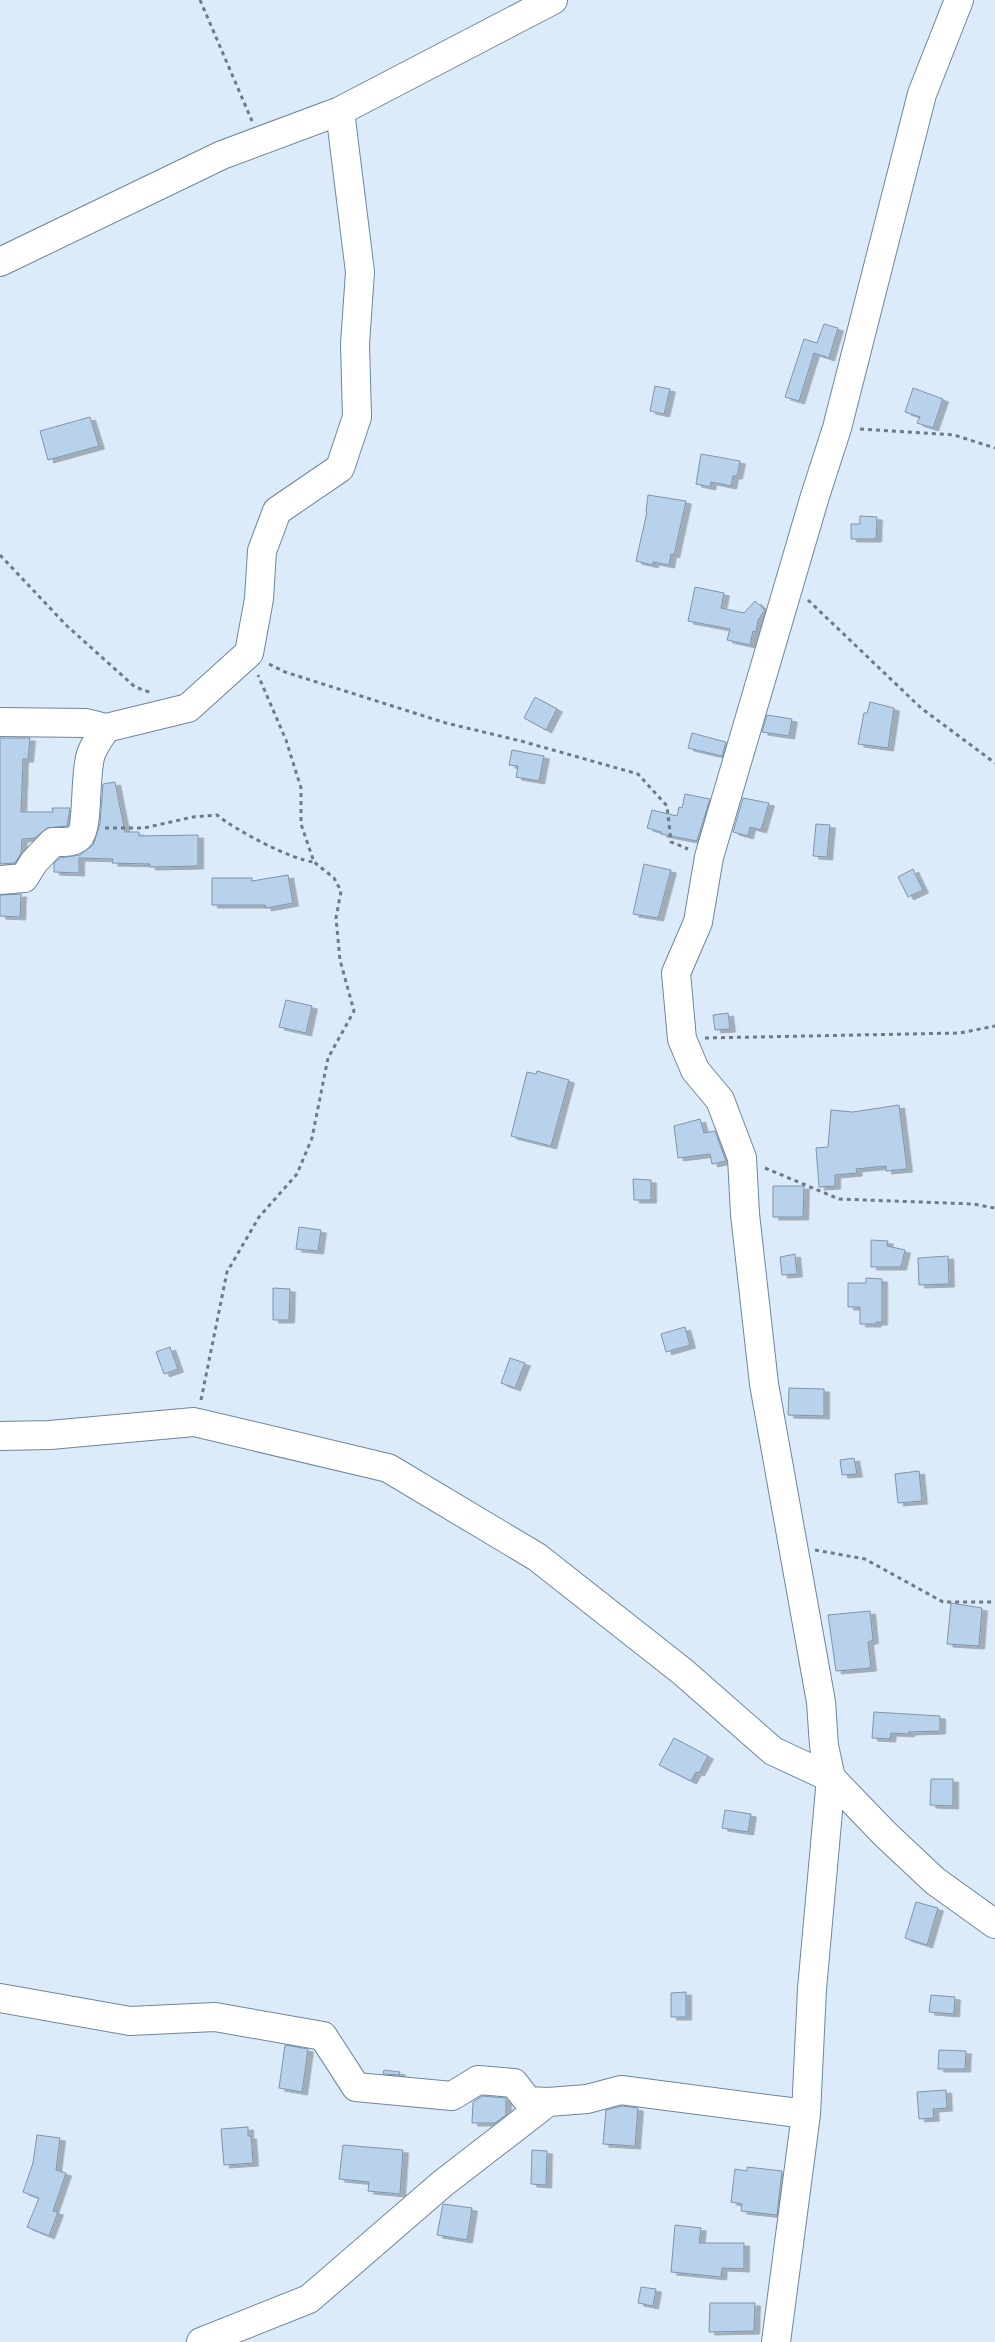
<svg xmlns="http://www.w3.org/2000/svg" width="995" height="2342" font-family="'Golos Text',sans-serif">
<defs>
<filter id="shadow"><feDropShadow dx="5.5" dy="3" stdDeviation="0" flood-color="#0004"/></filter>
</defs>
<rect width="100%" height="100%" fill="#dbebfa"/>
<path fill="#b8d2eb" stroke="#7d95ac" filter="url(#shadow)" d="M824,324L838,328L829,358L814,353L799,401L785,397L804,339L817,343Z
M655,386L670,389L664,414L650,411Z
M913,388L943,399L933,428L917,423L920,417L905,412Z
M90,417L99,446L48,460L40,431Z
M701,454L740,461L737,476H733L731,486L711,482L710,487L696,484Z
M648,495L686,501L674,555L671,554L669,565L653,562V565L636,561L647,512H646Z
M860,516L877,517L876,539H851V524H860Z
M695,587L724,593L721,608L744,613L755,601L765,610L758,620L756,632L753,631L750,645L727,640L730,629L688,621Z
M535,697L557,709L546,730L524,718Z
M870,702L894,708L888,748L858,744L864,713H867Z
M767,715L792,719L789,736L762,732Z
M692,733L726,742L722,756L688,748Z
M0,738H30L28,759H23L21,812H53L52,808H70L67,826L47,828L35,838L22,839L21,853L15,863L0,864Z
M512,750L544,756L539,781L516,777L518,766L509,765Z
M115,782L125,832H139V836L198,835V866L150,867V864L112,863L113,859L79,858V873L54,872V863L60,858L80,855L93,845L100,824L103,784Z
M685,794L710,799L697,841L661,834V832L647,828L652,810L677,816L679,807L682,808Z
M743,798L769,803L761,830L750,827L748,836L733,832Z
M816,824L830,825L827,857L813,856Z
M644,864L671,870L658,918L633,914Z
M913,869L923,890L908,897L898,877Z
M288,875L293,903L266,908L265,905H212V878H252V881Z
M21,894L20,917L0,916V895Z
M286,1000L312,1006L306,1033L279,1027Z
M728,1013L730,1029L715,1030L713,1015Z
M537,1071L569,1080L551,1146L511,1136L527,1072L536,1074Z
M899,1105L907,1169L886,1171V1166L856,1169L857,1173L835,1175V1186L819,1187L816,1148L828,1147L831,1110L853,1112Z
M700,1119L704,1133L715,1131L726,1161L712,1164L710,1154L678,1158L674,1126Z
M633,1179L651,1180V1200H634Z
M773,1186H804L803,1217H773Z
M299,1227L321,1230L318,1251L296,1249Z
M871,1240L888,1241L887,1246L905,1250L901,1267H871Z
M795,1254L797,1274L782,1275L780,1257Z
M948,1256L949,1284L919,1285L918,1258Z
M866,1278L882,1279V1322H876V1324H860V1307H848V1283H866Z
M273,1288L290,1289L289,1320H273Z
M685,1327L690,1345L666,1352L661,1334Z
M170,1347L178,1369L164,1374L156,1352Z
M510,1358L525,1363L515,1388L501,1383Z
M789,1388L824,1389V1416L788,1415Z
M854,1458L857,1474L842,1475L840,1460Z
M919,1471L922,1501L898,1503L895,1474Z
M951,1603L982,1608L979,1646L947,1644Z
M870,1611L873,1640L868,1642L871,1668L836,1671L828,1615Z
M874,1712L940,1716V1731L909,1732V1734L891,1733L890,1739L872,1738Z
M674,1738L708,1756L699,1773L696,1772L691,1781L659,1765Z
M931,1779H953V1806L930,1805Z
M725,1810L751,1814L748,1832L722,1828Z
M916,1902L938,1908L927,1945L905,1938Z
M686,1992V2017H671V1993Z
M931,1995L955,1997L954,2014L929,2012Z
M285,2045L308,2049L302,2092L279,2088Z
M939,2050L966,2051L965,2069H938Z
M384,2070L400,2072L399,2075L383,2074Z
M946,2090L947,2108L933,2109L934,2118L919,2119L917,2092Z
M482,2096L506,2098V2115L495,2123H472L473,2102Z
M622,2106L638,2108L635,2146L603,2144L606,2110Z
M248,2127V2136H251L253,2163L224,2165L221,2129Z
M37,2135L60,2138L56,2170L66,2173L53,2211L58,2212L49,2236L27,2227L39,2198L23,2192L33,2163Z
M343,2145L403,2150L400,2194L368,2191L369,2182L339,2179Z
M532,2150L547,2151L546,2185L531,2184Z
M747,2167L782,2171L777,2215L741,2211L742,2204L731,2202L735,2169L747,2171Z
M443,2204L472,2208L467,2240L437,2235Z
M675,2225L701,2228L699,2243H744V2269L722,2268L721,2277L671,2272Z
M641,2287L656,2289L653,2306L638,2303Z
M710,2303H755L754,2331L709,2332Z"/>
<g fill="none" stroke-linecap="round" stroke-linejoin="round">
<g stroke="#6e869d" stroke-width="30">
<path id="minor" d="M959,0L922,94L837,428L815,496L709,857L698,922L676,973L682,1039L695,1070L720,1100L742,1158L745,1214L764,1384L821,1702L824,1746L831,1778L886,1835L935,1881L995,1924
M0,262L222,155L340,111L553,0
M0,722L86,723L106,728
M0,880L24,878L34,862L53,842C61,842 73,843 79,837C89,827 84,774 91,754C94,745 101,736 106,728L188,708L249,653L259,599L262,551L277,511L340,468L357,417L355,344L360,272L340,111
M0,1436L50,1435L194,1422L388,1468L537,1557L683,1672L773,1751L831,1778L812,1989L806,2114L776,2342
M0,1998L130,2021L215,2017L323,2036L356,2087L452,2096L478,2080L514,2083L528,2101L548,2102L587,2099L621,2090L806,2114
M201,2342L309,2299L442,2184L548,2102"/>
</g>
<path stroke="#6e7b86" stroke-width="3" stroke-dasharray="4 4" stroke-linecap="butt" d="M200,0L252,121
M860,429L954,435L995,448
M0,555L66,625L135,687L152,693
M808,600L921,708L995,763
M269,664L285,672L446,723L521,741L638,774L667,806L671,842L688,849
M105,828H144L193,817L217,815C235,830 292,860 314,862
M705,1038L960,1033L995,1026
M765,1168L839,1199L973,1204L995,1208
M201,1400L227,1272L259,1217L297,1174L312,1138L328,1058L354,1011L340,960L336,918L341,891L334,878L314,862L301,824V788L286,740L258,675
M815,1550L865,1559L943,1602H995"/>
<use href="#minor" stroke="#fff" stroke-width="28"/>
</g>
</svg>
